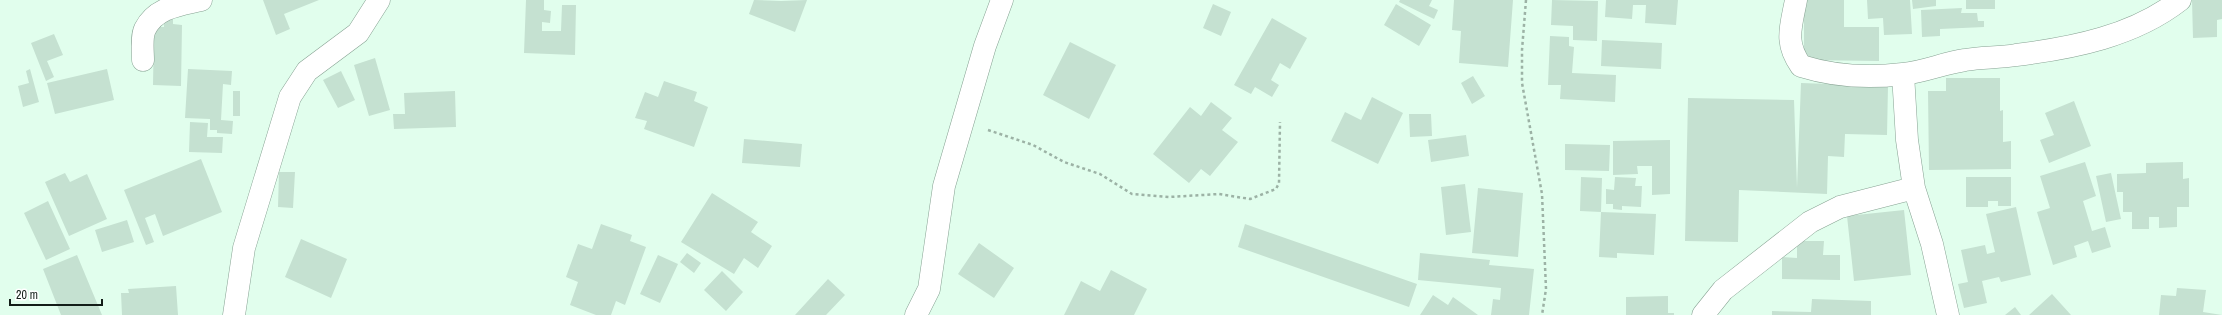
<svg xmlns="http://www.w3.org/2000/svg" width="2222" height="315" font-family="'Archivo Narrow',sans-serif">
<rect width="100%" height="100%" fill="#e1feed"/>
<path fill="#c5e1d1" d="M263,0H319L284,14L290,29L276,35Z
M526,0H544V10L551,11L550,23L542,22V31H561L562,5H576L575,55L524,53Z
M754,0L781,1L807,0L795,32L749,14Z
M1400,0H1432L1429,6L1438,10L1434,19L1399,2Z
M1454,0H1513L1508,67L1459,63L1461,31L1452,30Z
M1552,0L1598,1L1597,41L1573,40V26L1551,25Z
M1606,0H1678L1676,25L1645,23L1646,5H1633L1632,19L1605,17Z
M1804,0H1844V27H1879V61L1804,60Z
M1867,0H1910L1912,34L1884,35L1883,18L1868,19Z
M1912,0H1936V6L1913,9Z
M1966,0H1995V9H1966Z
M2192,0H2222V19L2217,20V37L2193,38Z
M1213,4L1231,12L1221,36L1203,28Z
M1396,4L1431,25L1419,46L1384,25Z
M1962,8L1961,13H1977L1978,21H1984V27L1940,29V36L1922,37L1921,10Z
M164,16H173V24L182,25L181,86L153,85L154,27H164Z
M1272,18L1307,38L1290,69L1280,63L1271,80L1279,85L1272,97L1255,87L1251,94L1234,85Z
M54,34L63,55L47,61L54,77L46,81L31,43Z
M1550,36L1569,37V46L1574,47L1572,73L1616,75L1615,102L1560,99L1561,85H1548Z
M1602,40L1662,43L1661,69L1601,66Z
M1070,42L1116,65L1089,119L1043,95Z
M375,58L390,110L369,116L354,65Z
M30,69L39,102L23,107L18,86L29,83L26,71Z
M107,69L114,100L55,114L47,83Z
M188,69L232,71L231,85L223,84L221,120L233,121L232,134L217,133V130H210V119L185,118Z
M341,71L355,100L338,108L323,80Z
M1473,76L1485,96L1472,104L1461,83Z
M1946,78H2000V111L2003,110V142L2011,141V169L1929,170L1928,91H1946Z
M664,81L697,92L694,101L708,107L694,147L644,129L647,121L635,118L645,92L658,97Z
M1801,83L1888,86L1887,135L1845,134L1844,157L1828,156L1827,194L1739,190L1738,242L1685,241L1688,98L1794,100L1797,188Z
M233,91H240V116H233Z
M455,91L456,127L394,129L393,114H405L404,93Z
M1372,97L1403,113L1378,164L1331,141L1345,112L1361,120Z
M2074,101L2091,146L2049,163L2040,140L2054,135L2045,113Z
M1211,102L1232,118L1222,130L1238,142L1210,176L1201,169L1189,183L1153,154L1190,107L1201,116Z
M1409,114H1431L1432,136L1410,137Z
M190,122L208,123L207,137H223L222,153L189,152Z
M1466,135L1469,156L1431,162L1428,140Z
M744,139L802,144L800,167L742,163Z
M1670,140V194L1652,195V166H1637L1638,174L1613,175V141Z
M1565,144L1610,145L1609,171L1565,170Z
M201,159L222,212L163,236L155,214L145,218L154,242L146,245L124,190Z
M2085,162L2096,196L2083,201L2092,231L2105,227L2111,247L2092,253L2088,241L2074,246L2077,257L2053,265L2037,212L2050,208L2040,176Z
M2183,162V179L2189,178V207H2177V227L2159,228V217H2149V229H2132V212H2123V192H2117V174L2146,173V163Z
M279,172H295L293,208L278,207Z
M65,173L70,182L87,174L107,219L69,236L45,182Z
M2111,173L2121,219L2106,222L2096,176Z
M1581,177L1602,178L1601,212L1580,211Z
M1615,177L1636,178L1635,186H1642L1641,207L1622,206V210L1613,209V204H1606V189L1614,190Z
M1966,177H2011V206H1998V201H1988V207H1966Z
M1465,184L1471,232L1446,235L1441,187Z
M1478,188L1523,193L1518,257L1472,253Z
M712,193L758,222L751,232L772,246L758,268L744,258L734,274L681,242Z
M48,201L70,249L46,260L24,213Z
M2016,207L2031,275L2001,282L1999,277L1982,281L1987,303L1964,308L1958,284L1968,282L1961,250L1985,245L1987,254L1995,252L1986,214Z
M1904,210L1911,275L1854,281L1847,216Z
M1601,212L1656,214L1654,255L1617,253V258L1599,257Z
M127,220L134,242L102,252L95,230Z
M601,224L632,235L630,241L646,247L625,305L616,301L611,315H596L570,305L578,282L566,277L578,244L592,249Z
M1245,224L1417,284L1409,307L1238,247Z
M301,239L347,259L331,298L285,277Z
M1797,241H1824L1823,255H1840V280L1782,279V257L1797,258Z
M979,243L1014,268L994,298L958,274Z
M687,253L701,263L694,273L680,262Z
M1420,253L1490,260L1489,265L1534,269L1529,315H1491L1493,299L1500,300L1501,288L1418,280Z
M77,255L102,315H61L43,269Z
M658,255L678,264L660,303L640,294Z
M1111,270L1147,289L1134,315H1064L1081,281L1100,291Z
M722,271L743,292L726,311L704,290Z
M828,279L845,295L826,315H795Z
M176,286L178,315H122L121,293H129L128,289Z
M2177,288L2206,290L2203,312L2222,315H2159L2161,295L2176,296Z
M2052,294L2071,315H2029Z
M1433,295L1448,305L1453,297L1478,315H1420Z
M1668,296V313H1674V315H1626V297Z
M1812,299L1871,301V315H1772V311L1811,312Z
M2015,307L2021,315H2005Z"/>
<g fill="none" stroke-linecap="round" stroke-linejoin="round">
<g stroke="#87a293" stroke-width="23">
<path id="minor" d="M1796,0C1791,27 1784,42 1801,66C1833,76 1870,78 1903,74C1924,72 1944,63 1965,60C1982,57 1999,58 2016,55C2073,48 2134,36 2180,0
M143,60C143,52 141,37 145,29C156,7 180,5 201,0
M1903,74L1907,140L1914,188L1932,244L1948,315
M234,315L244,248L290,97L307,71L358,33L379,0
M916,315L929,289L944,186L985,46L1002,0
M1703,315L1723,290L1810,222L1840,207L1914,188"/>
</g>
<path stroke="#9cb2a5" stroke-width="2.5" stroke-dasharray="3 3" stroke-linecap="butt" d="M1526,0L1522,50V83L1542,194L1546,289L1542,315
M988,130L1033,145L1064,162L1100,174L1132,194L1169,197L1219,194L1250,199L1276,189L1279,183L1280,122"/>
<use href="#minor" stroke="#fff" stroke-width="22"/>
</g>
<path d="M10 299v6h92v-6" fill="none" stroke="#131d18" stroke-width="2"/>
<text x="16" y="299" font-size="12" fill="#131d18" stroke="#ffffff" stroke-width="3" paint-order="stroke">20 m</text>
</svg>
